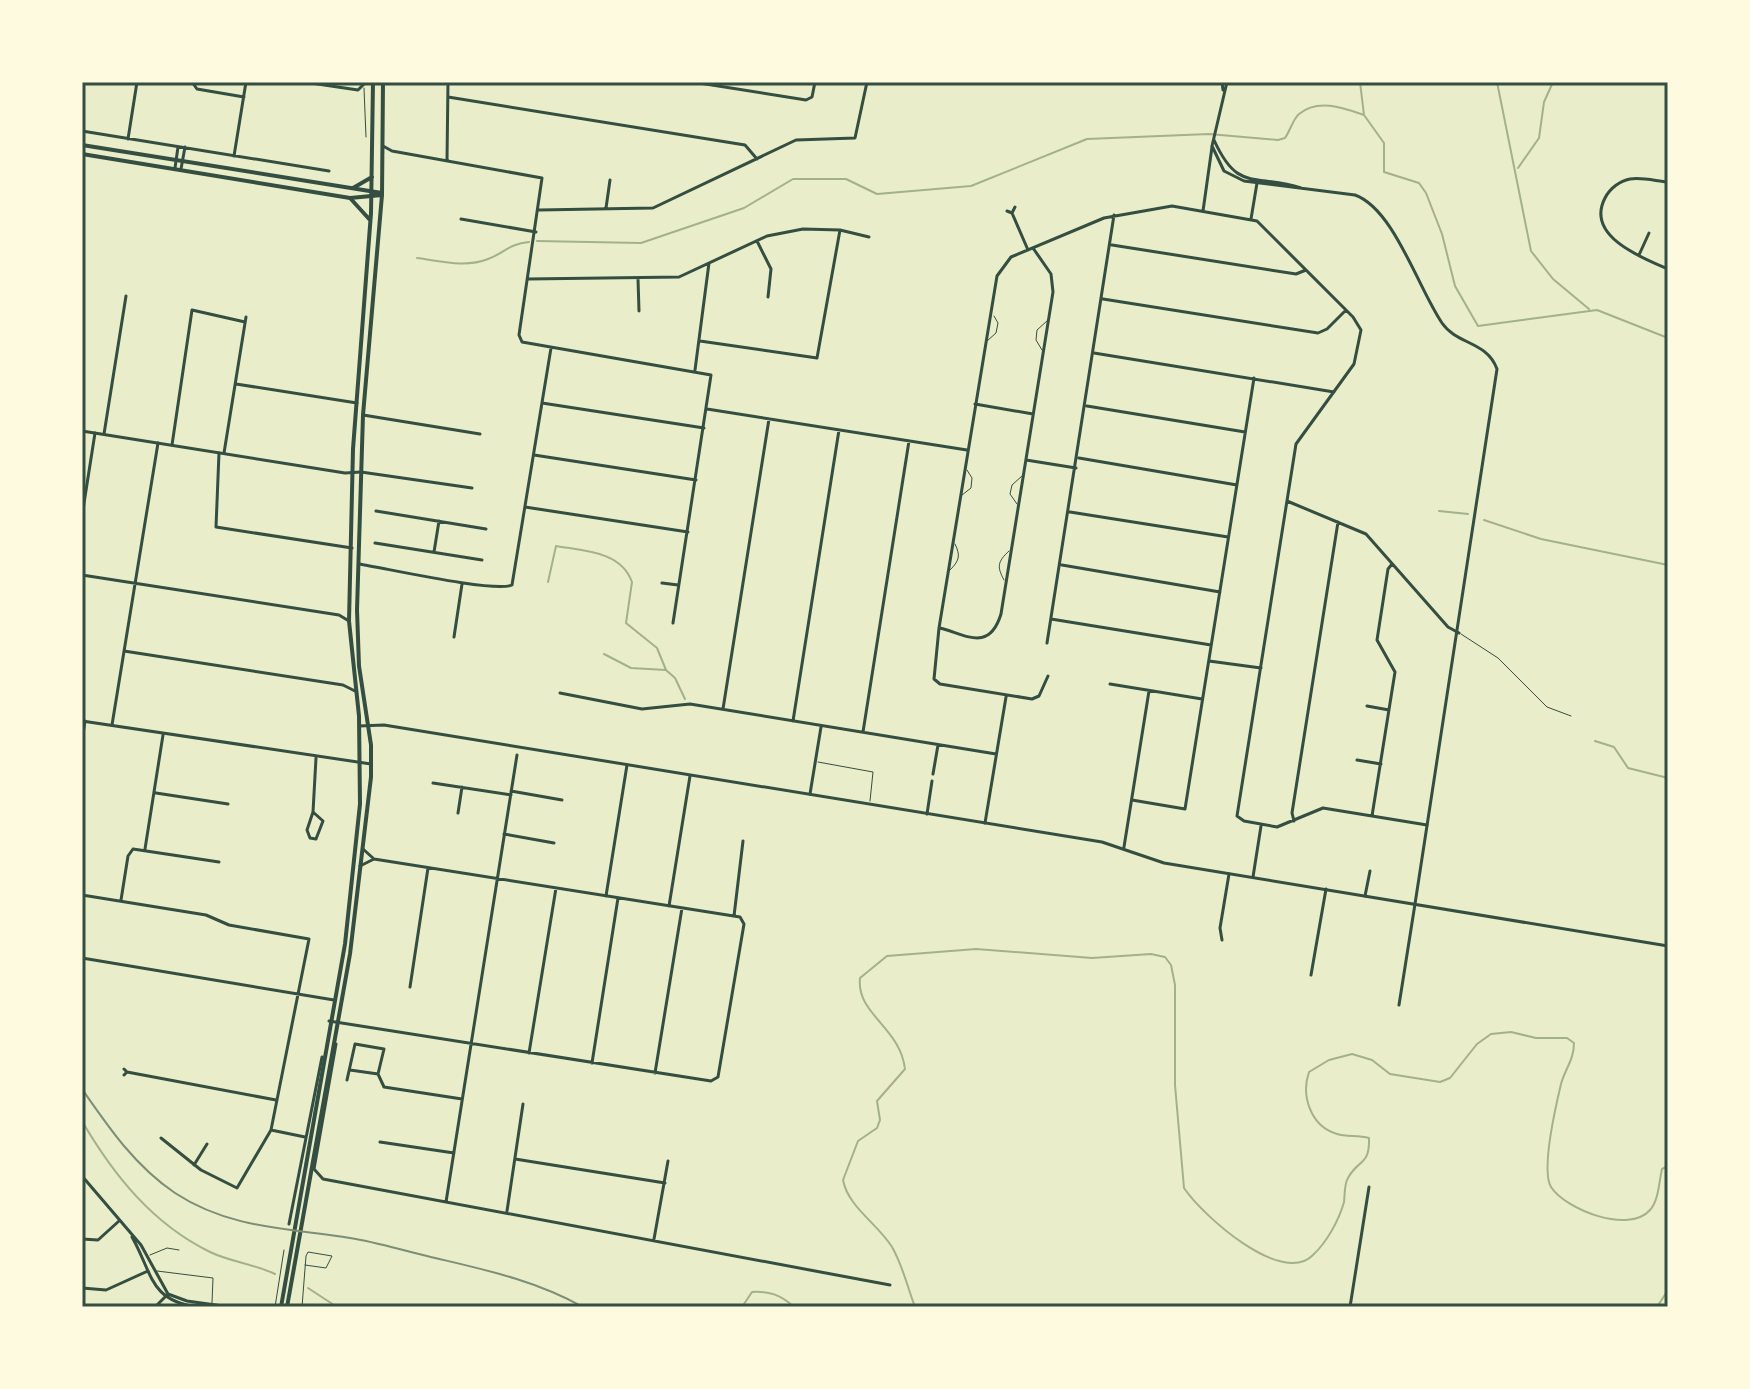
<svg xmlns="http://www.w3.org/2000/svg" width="1750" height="1389" font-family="Raleway,sans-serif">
<rect width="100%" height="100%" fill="#e9edc9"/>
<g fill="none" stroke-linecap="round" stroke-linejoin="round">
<path stroke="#a3b18a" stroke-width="2" d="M1360,82L1364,115L1384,143V172L1419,183L1426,193L1442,234L1455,286L1478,326L1597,310L1668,338
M1497,82L1531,251L1553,279L1589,309
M1518,168L1539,138L1544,102L1553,82
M537,241L641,243L744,208L793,179H846L877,194L971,186L1087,139L1209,134L1278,140L1285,138C1290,131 1293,119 1299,114C1318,98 1344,108 1364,115
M417,258C441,261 465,268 488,259C505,253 508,244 529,242
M1439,511L1468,514
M1484,520L1541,539L1668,565
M548,582L556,546C584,551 621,551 632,582L626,623L657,648L666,670L675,678L685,699
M604,654L631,668L666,670
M1595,741L1614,747L1628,768L1668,778
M82,1121C114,1176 153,1224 210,1252C231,1262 254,1264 275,1274
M308,1288L337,1307
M742,1307L752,1292C770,1291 781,1295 794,1307
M915,1307C907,1286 903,1266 892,1247C878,1224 848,1207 843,1180L858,1141L877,1128L880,1120L877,1101L905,1069C900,1027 856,1014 860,978L887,956L976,949L1092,958L1151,954L1165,957L1171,965L1175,985V1085L1184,1188C1202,1215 1282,1287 1313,1255C1327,1242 1339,1220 1344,1202C1345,1195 1344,1184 1348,1178C1358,1159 1370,1166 1369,1138C1358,1135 1347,1137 1337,1134C1310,1126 1301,1095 1309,1072L1329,1060L1352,1054L1372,1060L1390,1074L1440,1082L1450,1078L1477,1044L1491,1034L1511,1032L1536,1038H1567L1574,1043C1574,1060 1565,1069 1561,1084C1556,1105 1541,1170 1551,1187C1566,1210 1629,1234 1650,1210C1659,1200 1659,1181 1662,1169L1668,1166
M1657,1307L1668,1290"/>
<path stroke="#344e41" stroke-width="1" d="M364,88L366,137
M987,341L996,333L998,323L994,316
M1042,350L1036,340L1037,330L1047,321
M962,495L971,488L972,478L967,470
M1017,504L1010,494L1012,485L1022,476
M950,570C959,561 961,556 955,544
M1004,580C997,567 997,562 1009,551
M1461,634L1498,658L1547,707L1571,716
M818,762L873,772L870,801
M150,1255L167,1248L179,1250
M157,1271L213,1278L212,1303
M275,1307L284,1250
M302,1307L306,1256L308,1252L332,1256L326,1268L305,1265"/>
<path stroke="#344e41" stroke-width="3" d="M192,82L197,89L244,97
M304,82L358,90L366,82
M693,82L806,100L812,97L815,82
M448,97L745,145L757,159
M82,131L329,171
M128,139L137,82
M383,146L392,151L542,178L519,335L522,342L711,375L673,623
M234,156L246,82
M447,160L448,82
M175,168L178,147
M181,169L185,147
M1668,182C1656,181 1642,177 1630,179C1620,181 1610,188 1605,198C1585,236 1642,258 1668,269
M606,208L610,180
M539,210L653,208L796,140L855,138L867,82
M1007,211L1012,213L1015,207
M1203,211L1212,147
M1012,213L1028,250
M461,219L536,232
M1251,219L1257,183
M757,241L771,269L768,297
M1112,245L1296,274L1306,270
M1639,255L1649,233
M528,279L679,277L767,236L803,229L840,230L869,237
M638,279L639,311
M1103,299L1318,333L1327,329L1346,310
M700,341L817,358L840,230
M1094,353L1334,392
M695,370L709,263
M236,384L357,403
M542,403L704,428
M975,404L1033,414
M1087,406L1245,432
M707,409L967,450
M363,415L480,434
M104,434L126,296
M172,445L192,310L245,322
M219,453L216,527L352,548
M224,453L246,317
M534,455L696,480
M1079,458L1237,485
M1026,460L1076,468
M361,472L472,488
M1287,501L1366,534L1448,627L1459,633
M525,507L688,532
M376,511L486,529
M1070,512L1228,537
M82,516L95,433
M375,543L482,560
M434,552L439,521
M359,564C385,568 495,593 512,585L551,348
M1062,565L1220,592
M82,575L339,615L349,621
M662,583L678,585
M1051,619L1211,645
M940,628C965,634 989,653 1001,614L1053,292L1051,274L1033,248
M454,637L462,584
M1047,643L1114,215
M124,651L343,685L355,691
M1209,661L1261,668
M1048,676L1039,696L1032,699L940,684L934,679L939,628L997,276L1011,257L1104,218L1172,206L1257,221L1353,317L1361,330L1354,364L1296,444L1237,816L1244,821L1277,827L1323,808L1427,825
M1110,684L1202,699
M560,693L642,709L690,704L996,754
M1367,706L1389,710
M723,709L769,419
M793,721L839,430
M112,725L158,443
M863,732L909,441
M82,741L85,721
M1357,760L1381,764
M933,774L938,745
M433,783L511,795
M511,791L562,800
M156,793L228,804
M810,794L821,727
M1132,800L1185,809L1254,378
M313,812L323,821L316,839L310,838L307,830L313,812L316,758
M458,813L462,787
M927,814L932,781
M1372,816L1395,672L1377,640L1388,569L1392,564
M1294,821L1292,813L1338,522
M985,823L1006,697
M504,834L554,843
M1124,847L1149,691
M145,849L163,735
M363,849L374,859
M1253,877L1261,826
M82,895L206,915L229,925L309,939L271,1130L237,1188L201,1170L161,1138
M606,896L627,765
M1365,896L1370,871
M121,900L128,856L133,849L219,862
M669,906L690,776
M734,916L743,841
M1222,940L1220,928L1229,874
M82,958L334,1000
M1311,975L1326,889
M410,987L428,868
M1399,1005L1415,904
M329,1021L711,1081L718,1077L744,924L740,917L374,859L360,866
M336,1044L314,1169L323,1179L890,1285
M529,1053L556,888
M592,1063L618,898
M350,1070L378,1074
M127,1072L276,1100
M655,1073L682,908
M124,1075L127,1072L124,1069
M347,1080L355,1044L384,1049L378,1074L384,1087L462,1099
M271,1130L305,1137
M380,1142L454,1153
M515,1159L665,1183
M194,1165L207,1144
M446,1202L517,755
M507,1211L523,1104
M289,1224L322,1057
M82,1239L98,1240L119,1221
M654,1239L668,1161
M82,1288L106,1290L148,1271
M155,1307L166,1296
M1350,1307L1369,1187"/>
<path stroke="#344e41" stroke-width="3" d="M1222,82L1223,90
M1227,82L1212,146L1224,171L1244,181L1355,195C1394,209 1418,288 1442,323C1457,345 1487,341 1497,369L1415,904
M1214,140C1238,193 1254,173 1301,188
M82,431L345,473L361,472
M82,721L371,764
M359,726L384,725L1102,842L1164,863L1668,946
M82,1176L141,1245L168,1294L187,1301L230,1307
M132,1237C153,1274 149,1300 197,1307"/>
<path stroke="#344e41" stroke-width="4" d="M82,145L382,193
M82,154L350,198L382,195"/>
<path stroke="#344e41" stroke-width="4" d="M353,188L372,177
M350,198L370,220
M281,1307L345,944L360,804L359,716L349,621L353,449L371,213L373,82
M287,1307L350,954L371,777V745L359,666L357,610L363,415L382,195L383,82"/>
<path stroke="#7c8e77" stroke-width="2" d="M82,1089C109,1128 135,1166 175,1193C230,1229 288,1228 350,1238C376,1242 401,1250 427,1256C481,1269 533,1279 583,1307"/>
</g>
<rect width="1750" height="1389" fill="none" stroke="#fefae0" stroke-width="168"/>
<rect x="84" y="84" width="1582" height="1221" fill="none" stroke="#344e41" stroke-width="3"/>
</svg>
